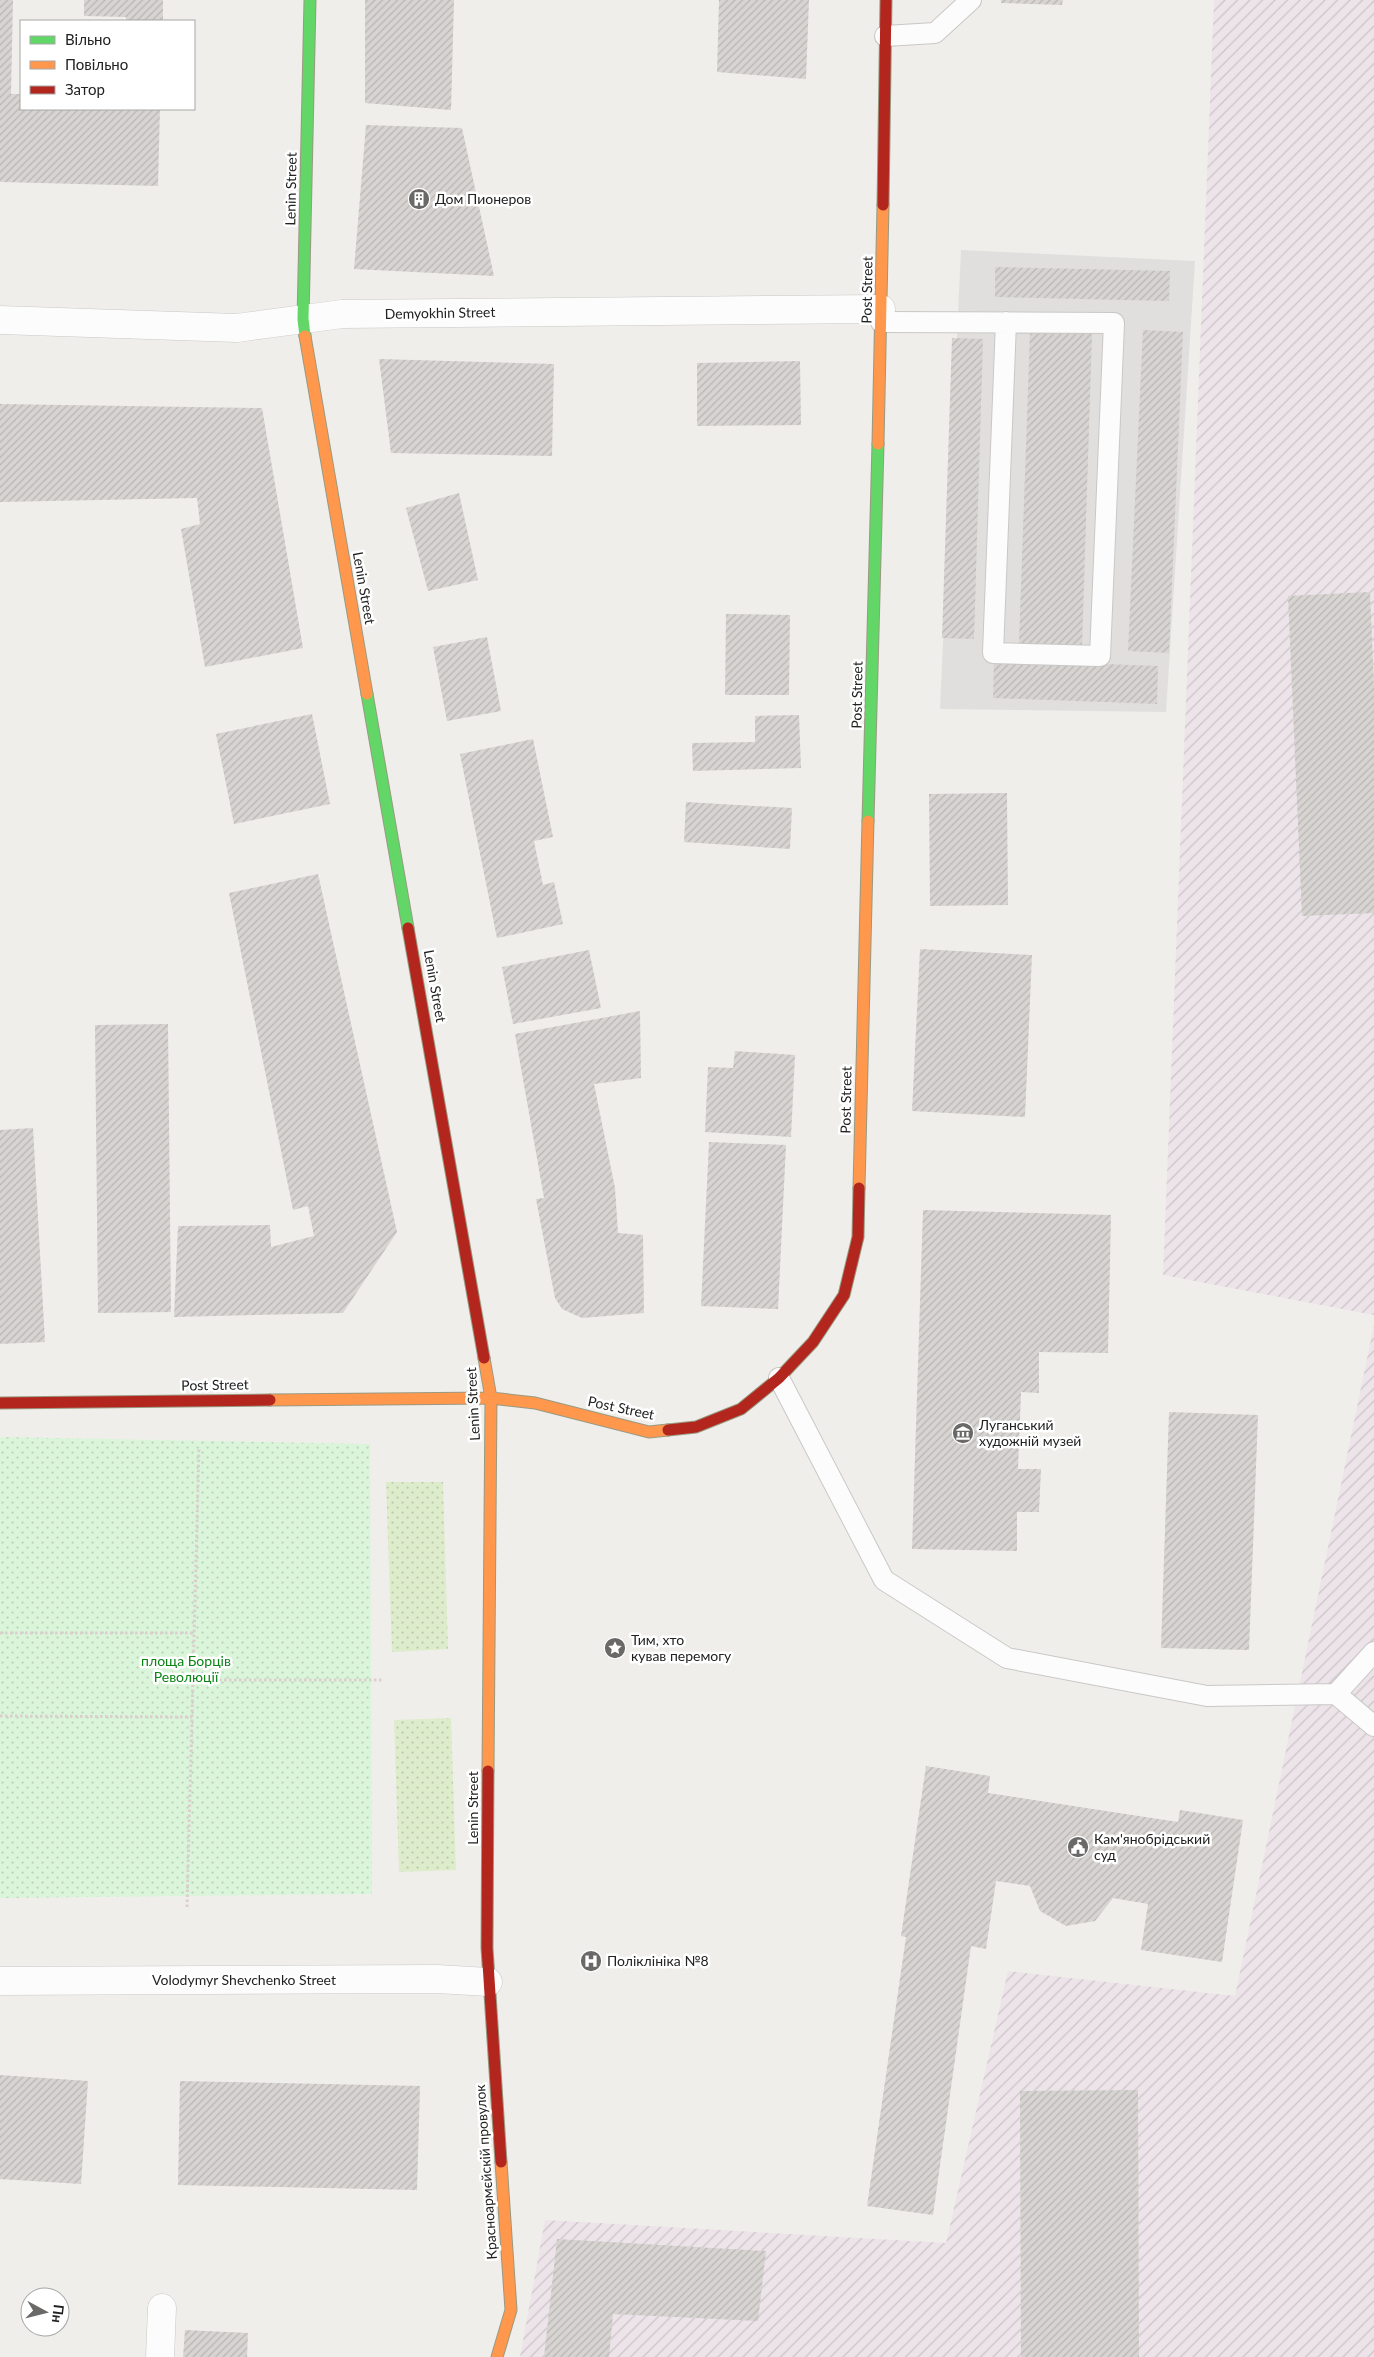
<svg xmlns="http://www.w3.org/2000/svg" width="1374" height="2357" font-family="Lato,sans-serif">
<defs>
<pattern id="industrial-furrows" width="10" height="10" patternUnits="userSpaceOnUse" patternTransform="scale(1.25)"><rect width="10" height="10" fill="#ede4e9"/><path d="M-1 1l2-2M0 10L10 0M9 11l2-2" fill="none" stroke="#cbc3c8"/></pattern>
<pattern id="grass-dots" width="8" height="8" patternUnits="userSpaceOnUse" patternTransform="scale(1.25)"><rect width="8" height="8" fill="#ddeccb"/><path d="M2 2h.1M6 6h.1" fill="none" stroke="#bdcaae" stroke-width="1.8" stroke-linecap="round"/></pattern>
<pattern id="park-dots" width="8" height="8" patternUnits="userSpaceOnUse" patternTransform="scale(1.25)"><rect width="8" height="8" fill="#daf5da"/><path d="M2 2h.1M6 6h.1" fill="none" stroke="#bbd2bb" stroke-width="1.8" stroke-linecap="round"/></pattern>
<pattern id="building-hatch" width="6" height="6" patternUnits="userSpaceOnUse" patternTransform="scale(1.25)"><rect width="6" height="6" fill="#d7d4d2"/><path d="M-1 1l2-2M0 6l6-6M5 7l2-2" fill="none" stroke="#b8b6b4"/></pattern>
</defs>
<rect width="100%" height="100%" fill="#f0eeeb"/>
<path fill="url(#industrial-furrows)" d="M1214,0H1374V1315L1163,1275Z
M1374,1325V2357H520L545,2220L946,2243L1008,1971L1235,1996Z"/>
<path fill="url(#grass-dots)" d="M386,1482H443L448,1649L392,1652Z
M451,1718L456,1870L399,1872L394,1720Z"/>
<path fill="url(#park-dots)" d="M0,1437L370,1444L372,1894L0,1898Z"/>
<path fill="#e0dfde" d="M961,250L1195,261L1166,712L940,709Z"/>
<path fill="url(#building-hatch)" d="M0,0H13L11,94H21V109H160L158,186L0,182Z
M84,0H163V21H126V17L84,16Z
M365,0H454L451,110L365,103Z
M719,0H809L806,79L717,72Z
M1001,0H1063L1062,5L1001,3Z
M366,125L462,128L494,276L354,269Z
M995,267L1170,271L1169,301L995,297Z
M1143,330L1183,332L1169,653L1128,651Z
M1030,332L1092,334L1082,646L1019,644Z
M952,338L983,339L974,639L942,638Z
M379,359L554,364L552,456L391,453Z
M800,361L801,425L697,426V363Z
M0,404L262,408L303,648L205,667L181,529L200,524L197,498L0,502Z
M459,493L478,580L428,591L406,508Z
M1370,592L1374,688V913L1302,916L1288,596Z
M726,614L790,615L789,695H725Z
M487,637L501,711L447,721L433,647Z
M994,660L1158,666L1157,704L993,698Z
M312,714L330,804L234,824L216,734Z
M799,715L801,768L693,771L692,743L755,742V716Z
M533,739L553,837L534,841L543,885L554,882L563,924L497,938L460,754Z
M1007,793L1008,905L930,906L929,794Z
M686,802L792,808L790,849L684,842Z
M318,874L397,1232L343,1313L174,1317L178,1226L270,1225L271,1247L314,1236L308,1206L293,1210L229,893Z
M920,949L1032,955L1025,1117L912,1111Z
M589,950L601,1008L513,1024L502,967Z
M640,1011L641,1078L594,1084L615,1188L618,1233L643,1235L644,1313L582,1318L562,1309L555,1298L536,1199L544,1198L515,1034Z
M168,1024L171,1312L98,1313L95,1025Z
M735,1051L795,1055L791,1137L705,1132L708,1067L733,1068Z
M33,1128L45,1342L0,1344V1130Z
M709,1142L786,1145L778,1309L701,1306Z
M923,1210L1111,1215L1108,1353L1039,1352V1393L1021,1392L1018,1469H1041L1039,1512H1017V1551L912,1549Z
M1169,1412L1258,1415L1249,1650L1161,1648Z
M926,1766L990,1776L988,1793L1178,1822L1180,1810L1243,1820L1222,1962L1141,1950L1148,1904L1113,1898L1095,1921L1066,1926L1040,1911L1030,1886L996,1881L986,1949L971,1946L933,2215L867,2206L906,1937L901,1936Z
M0,2075L88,2081L81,2184L0,2179Z
M180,2081L420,2086L417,2190L178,2185Z
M1138,2090L1139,2357H1021L1020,2091Z
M557,2239L766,2251L758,2321L613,2314L609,2357H544Z
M185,2330L248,2333L247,2357H183Z"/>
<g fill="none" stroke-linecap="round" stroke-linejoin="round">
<g stroke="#c9c8c7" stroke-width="22">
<path id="lane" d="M885,36L935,33L971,0
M881,322L1114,323L1100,656L993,653L1006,322
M779,1378L884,1580L1007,1658L1207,1696L1336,1694L1374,1652
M1336,1694L1374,1726"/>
</g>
<g stroke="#c9c8c7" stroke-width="29">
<path id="street" d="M0,320L237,328L342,314L881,309
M0,1981L437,1979L488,1982
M160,2357L162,2308"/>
</g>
<g stroke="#999a82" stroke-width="13">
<path id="fast" d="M305,336L303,319L310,0
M367,694L408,928
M868,821L878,444"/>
</g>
<g stroke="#999a82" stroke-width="13">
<path id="slow" d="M305,336L367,694
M878,444L883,205
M859,1188L868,821
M484,1358L491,1398L488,1771
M270,1400L491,1398L535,1403L649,1432L668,1430
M497,2357L511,2310L501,2162"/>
</g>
<g stroke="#999a82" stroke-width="13">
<path id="jam" d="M883,205L886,0
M408,928L484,1358
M0,1403L270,1400
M668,1430L696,1427L741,1409L779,1378L813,1342L844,1295L858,1237L859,1188
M488,1771L487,1948L501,2162"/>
</g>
<path stroke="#dccecd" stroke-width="3" stroke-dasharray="2.5 2.5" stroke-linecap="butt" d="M0,1633H194
M194,1680H383
M0,1716L192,1717
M187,1907L199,1447"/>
<use href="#lane" stroke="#fdfcfc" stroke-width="20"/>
<use href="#street" stroke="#fdfcfc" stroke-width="28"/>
<use href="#fast" stroke="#63d668" stroke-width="11"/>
<use href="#slow" stroke="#ff974d" stroke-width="11"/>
<use href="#jam" stroke="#b3261e" stroke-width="11"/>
</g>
<defs>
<g id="building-disc" transform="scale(1.125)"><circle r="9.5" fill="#6a6968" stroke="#fff"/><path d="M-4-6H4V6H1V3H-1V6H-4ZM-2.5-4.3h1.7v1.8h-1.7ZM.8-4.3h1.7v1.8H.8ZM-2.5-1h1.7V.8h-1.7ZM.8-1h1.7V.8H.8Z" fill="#fff"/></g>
<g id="museum-disc" transform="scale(1.125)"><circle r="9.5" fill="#6a6968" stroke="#fff"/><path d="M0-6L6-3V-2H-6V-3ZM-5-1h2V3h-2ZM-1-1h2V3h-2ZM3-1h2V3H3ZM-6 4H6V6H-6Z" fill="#fff"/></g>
<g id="sight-disc" transform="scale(1.125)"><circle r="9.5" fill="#6a6968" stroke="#fff"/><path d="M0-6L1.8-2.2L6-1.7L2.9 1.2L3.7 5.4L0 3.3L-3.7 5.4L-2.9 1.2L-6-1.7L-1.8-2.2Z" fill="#fff"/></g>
<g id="civic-disc" transform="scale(1.125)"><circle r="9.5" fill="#6a6968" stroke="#fff"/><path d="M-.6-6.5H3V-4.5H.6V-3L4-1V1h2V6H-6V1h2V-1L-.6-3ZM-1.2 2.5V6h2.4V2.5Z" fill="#fff"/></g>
<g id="hospital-disc" transform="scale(1.125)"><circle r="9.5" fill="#6a6968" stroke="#fff"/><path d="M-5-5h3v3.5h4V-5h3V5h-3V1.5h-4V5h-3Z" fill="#fff"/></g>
</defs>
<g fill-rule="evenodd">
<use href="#building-disc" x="419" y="199"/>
<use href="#museum-disc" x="963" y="1433"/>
<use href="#sight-disc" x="615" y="1648"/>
<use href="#civic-disc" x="1078" y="1847"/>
<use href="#hospital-disc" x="591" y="1961"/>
</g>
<g text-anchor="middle" stroke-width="5" stroke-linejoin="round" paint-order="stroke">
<g font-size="14" fill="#222" stroke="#fff">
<text transform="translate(291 189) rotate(-89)" y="5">Lenin Street</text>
<text transform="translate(867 290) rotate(-89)" y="5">Post Street</text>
<text transform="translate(440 313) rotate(-1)" y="5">Demyokhin Street</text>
<text transform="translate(364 588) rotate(80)" y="5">Lenin Street</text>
<text transform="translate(857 695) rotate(-89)" y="5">Post Street</text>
<text transform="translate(435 986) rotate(80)" y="5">Lenin Street</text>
<text transform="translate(846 1100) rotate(-89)" y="5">Post Street</text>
<text transform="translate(215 1385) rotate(-1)" y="5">Post Street</text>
<text transform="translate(473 1404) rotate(-93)" y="5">Lenin Street</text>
<text transform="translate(621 1408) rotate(12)" y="5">Post Street</text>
<text transform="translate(473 1808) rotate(-90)" y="5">Lenin Street</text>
<text x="244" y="1985">Volodymyr Shevchenko Street</text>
<text transform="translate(486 2172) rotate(-94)" y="5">Красноармєйскій провулок</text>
</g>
<g font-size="14" fill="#222" stroke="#fff" text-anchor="start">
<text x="435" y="204">Дом Пионеров</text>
<text x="979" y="1430">Луганський<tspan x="979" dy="16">художній музей</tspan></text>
<text x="631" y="1645">Тим, хто<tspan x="631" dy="16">кував перемогу</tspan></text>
<text x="1094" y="1844">Кам'янобрідський<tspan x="1094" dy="16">суд</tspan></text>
<text x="607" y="1966">Поліклініка №8</text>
</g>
<g font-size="14" fill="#0c8416" stroke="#fff">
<text x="186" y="1666">площа Борців<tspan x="186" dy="16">Революції</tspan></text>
</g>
</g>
<rect x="20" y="20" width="175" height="90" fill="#ffffff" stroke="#a7a7a7"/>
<rect x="30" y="36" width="25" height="8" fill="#63d668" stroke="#a7a7a7"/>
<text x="65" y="45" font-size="15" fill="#222222">Вільно</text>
<rect x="30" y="61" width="25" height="8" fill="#ff974d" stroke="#a7a7a7"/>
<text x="65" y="70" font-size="15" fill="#222222">Повільно</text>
<rect x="30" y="86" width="25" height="8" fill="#b3261e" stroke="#a7a7a7"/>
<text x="65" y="95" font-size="15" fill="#222222">Затор</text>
<g transform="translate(45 2312) rotate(97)"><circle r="24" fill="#ffffff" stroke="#a7a7a7"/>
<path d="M0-4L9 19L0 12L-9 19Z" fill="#6a6968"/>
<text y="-8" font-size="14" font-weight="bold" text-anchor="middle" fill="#222222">Пн</text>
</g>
</svg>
